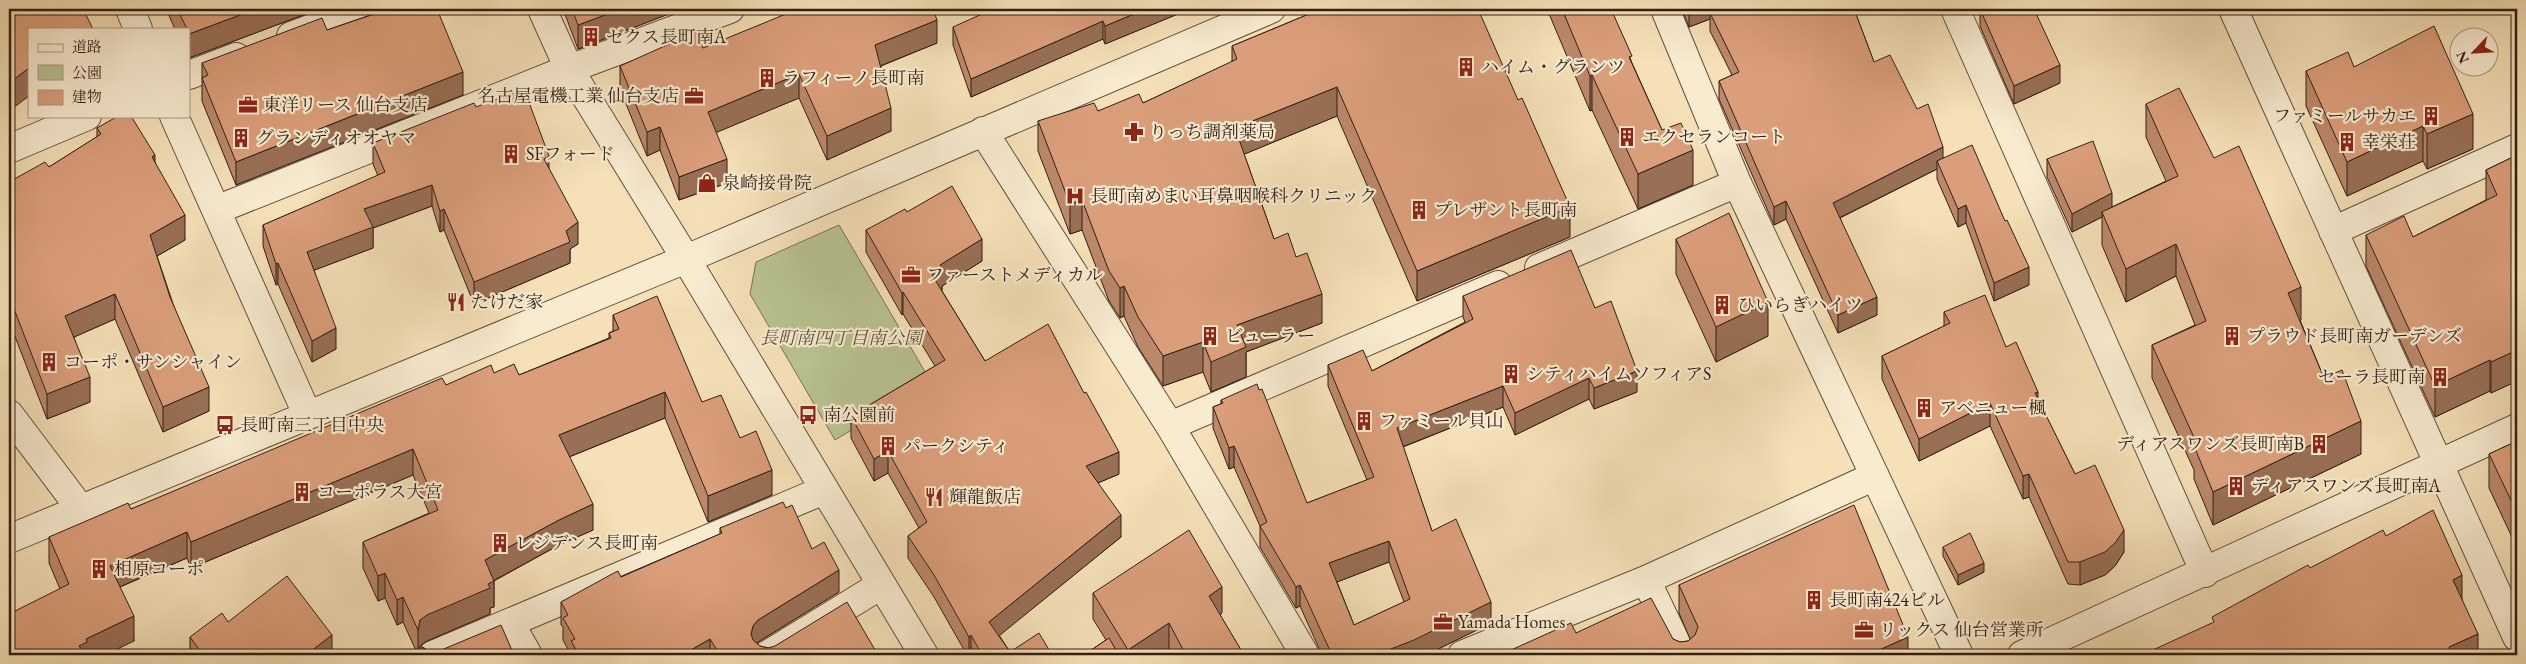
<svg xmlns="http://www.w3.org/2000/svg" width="2526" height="664" font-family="'EB Garamond','Noto Serif JP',serif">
<rect width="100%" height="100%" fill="#f5e0b7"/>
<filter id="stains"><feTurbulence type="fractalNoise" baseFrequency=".004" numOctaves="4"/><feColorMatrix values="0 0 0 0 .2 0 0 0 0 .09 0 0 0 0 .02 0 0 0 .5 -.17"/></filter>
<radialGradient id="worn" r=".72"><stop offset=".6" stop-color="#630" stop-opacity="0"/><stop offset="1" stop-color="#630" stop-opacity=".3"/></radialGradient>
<path fill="#b8c391" stroke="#757154" d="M839,225L931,382L835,440L750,294L756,262Z"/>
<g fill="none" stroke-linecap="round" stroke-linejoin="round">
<g stroke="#634f3e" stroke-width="30">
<path id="minor" d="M130,9L138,29
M542,9L569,69L686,259L924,655
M1665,9L1737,183L1959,655
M1955,9L2205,573
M2233,9L2517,637
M291,36L363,9
M189,75L236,57
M174,116L307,414
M983,131L1170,426L1305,655
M9,149L87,116
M216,210L569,69L730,9
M2333,231L2517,148
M1539,268L1737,183
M9,414L80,508
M1170,426L1498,285
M9,539L686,259L1271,9
M1646,580L1682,655
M510,623L528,655
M433,655L824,490
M767,655L881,585
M1462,655L1646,580L1875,476
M2022,655L2517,428"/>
</g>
<use href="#minor" stroke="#f8ebd0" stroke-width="28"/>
</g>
<path fill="#bb8869" stroke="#321f16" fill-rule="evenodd" d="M166,9H311V12L189,58V29H175Z
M385,9H437L463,95L236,185L202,101V63L327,30L385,10Z
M563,9H681L666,15L578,49Z
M1190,9L1105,44L1103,39L971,97L953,45V27Z
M1321,9L1570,237L1417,301L1337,116L1244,154L1274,239L1296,257L1322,323L1246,352V377L1211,392L1203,372L1163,386L1138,347L1124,316L1120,318L1109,301L1082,230L1070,234L1038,151V121L1143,103L1232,62V46Z
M1547,9H1611L1632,63L1662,130L1693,185L1638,209L1592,110L1590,111Z
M1682,9H1854L1874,62L1917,109L1943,158L2029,285L1994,301L1966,223L1958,227L1937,179V169L1840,218L1877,315L1838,333L1786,219L1774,225L1719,99V81L1732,75L1710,31V19L1689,27Z
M1980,9L2060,83L2014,104L1980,26Z
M937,43L881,66L891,131L827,160L799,98L716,132L727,183L679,200L660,150L647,156L620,89V66L703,48Z
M2354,67L2473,149L2427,169L2423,161L2347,196L2306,106V71Z
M2146,104L2214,158L2301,320H2300L2324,378L2361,454L2213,525L2194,479V470L2152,378V345L2195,325L2176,276L2126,302L2102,245V217L2072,232L2047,177V159L2112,207L2166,181L2146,137Z
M476,107L549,169L578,244L570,249V263L474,304L444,230L440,232L432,206L373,228V248L314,270L336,349L312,362L278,284L276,285L263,246V225L378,176L373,164V143Z
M97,128L155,162L185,240L157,256L209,411L163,432L115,319L74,337L90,402L47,419L9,321V182L49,167L97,137Z
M2517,155V381L2491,393L2490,391L2435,417L2366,266V235L2413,237L2486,200V170Z
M907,212L982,261L942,286V291L985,361L1119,474L1098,483L1121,537L999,635L1010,652L1052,655H967L934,597L908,558V536L919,528L888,473L874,481L851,438V416L935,366L903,314L902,315L866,252V230Z
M1676,239L1768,336L1716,362L1676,274Z
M1463,296L1595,308L1637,392L1594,409L1589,399L1515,435L1503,407L1403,447L1432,531L1491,623L1426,655H1322L1300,606L1296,608L1260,547V526L1234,467L1229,469L1213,428V407L1221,404V400L1307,503L1367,480L1328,386V365L1372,371L1465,322L1463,317ZM1389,562L1404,602L1354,625L1337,582Z
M1944,312L2006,347L2038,400L2075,474L2124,552L2115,566L2105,575L2080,585L2068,584L2029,497L2023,499L1990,426L1919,461L1882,379V356L1944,326Z
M613,315L702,402L740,438L772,495L708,522L665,418L569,457L593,530L559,545L494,581V607L490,608V614L427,641L420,646L418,655L403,622L397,625L385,598L378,601L363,568V542L429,513L413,475L191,568L187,558L120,587L134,641L60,589L49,563V537L131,509L446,385L494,373L519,375L609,338V333L613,331Z
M2517,441V548L2489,488V454Z
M786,508L839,592L758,642L757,644L760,646L768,648L878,655H571L563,640V627L561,625V602L720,534V528Z
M1943,547L1984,572L1958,585L1943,556Z
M1679,585L1908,655H1500L1576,633L1673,639L1680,642L1688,641L1690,639L1679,613Z
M1093,593L1222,613L1220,615L1244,655H1172L1169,649L1159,655H1084L1106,640L1093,619Z
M190,637L332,654L330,655H190Z
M422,647L431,652L514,655H422Z"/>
<path fill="#996f55" stroke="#321f16" d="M256,9H311V12L189,58V34Z
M621,9H681L666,15L578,49V25Z
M1146,9H1190L1105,44V26Z
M1689,9H1725L1710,13V19L1689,27Z
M937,20V43L875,68V45Z
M1103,21V39L971,97V79Z
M2060,65V83L2014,104V86Z
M29,68V96L9,111V83Z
M463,72V95L236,185V162Z
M799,74V98L708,136V112Z
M1592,75V110L1590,111V76Z
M1337,87V116L1235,158V128Z
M891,108V131L827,160V136Z
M2473,114V149L2427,169V134Z
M2423,126V161L2347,196V162Z
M660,127V150L647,156V132Z
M1943,147V166L1937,161V169L1833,221V203Z
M1693,150V185L1638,209V174Z
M155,155V180L152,157Z
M549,156V178L544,159Z
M727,159V183L679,200V177Z
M432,185V206L373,228V248L307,273V252L364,209Z
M2112,193V212H2102V217L2072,232V214Z
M1082,200V230L1070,234V204Z
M1786,201V219L1774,225V207Z
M1966,205V223L1958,227V209Z
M1570,207V237L1417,301V271Z
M444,209V230L440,232V211Z
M185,215V240L150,260V235Z
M578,222V244L570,249V263L474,304V282L566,231Z
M982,239V261L942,286V290L932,297V275L940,265Z
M2176,244V276L2126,302V269Z
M278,263V284L276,285V264Z
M2029,267V285L1994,301V283Z
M1124,286V316L1120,318V288Z
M2301,287V320L2288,326V293Z
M903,292V314L902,315V293Z
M115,294V319L65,341V316Z
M1322,294V323L1246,352V377L1211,392V362L1237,325Z
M1877,297V315L1838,333V315Z
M1768,302V336L1716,362V327Z
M336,328V349L312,362V341Z
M1203,342V372L1163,386V356Z
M2517,350V381L2491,393V362Z
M2490,360V391L2435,417V386Z
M1637,371V392L1594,409V388Z
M90,377V402L47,419V394Z
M1589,378V399L1515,435V413Z
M1503,386V407L1397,449V428Z
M209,387V411L163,432V407Z
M665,392V418L559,461V435Z
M2038,392V415L2035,393Z
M1990,403V426L1919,461V439Z
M2361,421V454L2213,525V492Z
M1234,446V467L1229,469V448Z
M413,449V475L191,568V542Z
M888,451V473L874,481V459Z
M1119,452V474L1086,488V466Z
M772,470V495L708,522V496Z
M2029,474V497L2023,499V476Z
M593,504V530L559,545L491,582L494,581V607L490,608V614L427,641L420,646L418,655V630L420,620L485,560L559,520Z
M1121,515V537L989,644V622Z
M2124,530V552L2115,566L2105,575L2080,585V562Z
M187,532V558L110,591V566Z
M1389,541V562L1329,585V563Z
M1984,563V572L1958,585V575Z
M839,570V592L758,642L753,648L751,634L753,626L758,620Z
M385,573V598L378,601V576Z
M2462,575V601L2453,580Z
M1300,585V606L1296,608V587Z
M1222,587V613L1209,622V596Z
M403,597V622L397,625V600Z
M1491,602V623L1426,655H1383V652Z
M134,616V641L105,655H79V646L86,639Z
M1169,623V649L1159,655H1128V650Z
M2478,634V655H2449V647Z
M332,635V654L330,655H306Z
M971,635V655H969V637Z
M1908,637V655H1868Z
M710,639V655H682Z"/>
<path fill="#da9e7a" stroke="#321f16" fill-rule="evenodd" d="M9,9H83L93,29H29V68L9,83Z
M177,9H256L189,34V29H187Z
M385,9H437L463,72L236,162L202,78L208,75L202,63L322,18L327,30L386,10Z
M572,9H621L578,25Z
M798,9H933L937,20L875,45L891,108L827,136L799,74L708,112L727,159L679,177L660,127L647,132L620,66L696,32L703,48Z
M993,9H1146L1105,26L1103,21L971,79L953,27Z
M1321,9H1478L1518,100L1522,98L1570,207L1417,271L1337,87L1235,128L1274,239L1288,233L1296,257L1307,253L1322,294L1237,325L1246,347L1211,362L1203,342L1163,356L1138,317L1124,286L1120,288L1109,271L1082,200L1070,204L1038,121L1094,103L1098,111L1139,94L1143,103L1237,59L1232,46Z
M1562,9H1611L1632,56L1629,57L1662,130L1681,123L1693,150L1638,174L1592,75L1590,76Z
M1719,9H1854L1874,62L1890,55L1917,109L1928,104L1943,147L1833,203L1877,297L1838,315L1786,201L1774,207L1719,81L1739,72L1710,13Z
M1980,9H2034L2060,65L2014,86Z
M2434,26L2473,114L2427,134L2423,126L2347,162L2306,71L2348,52L2354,67Z
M2179,88L2214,158L2239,146L2301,287L2288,293L2324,378L2342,370L2361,421L2213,492L2194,446L2197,444L2152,345L2206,321L2176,244L2126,269L2102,212L2178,176L2146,104Z
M524,89L549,156L544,159L578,222L566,231L570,242L474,282L444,209L440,211L432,185L364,209L373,227L307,252L336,328L312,341L278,263L276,264L263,225L385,172L373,143L474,103L476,107Z
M118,116H131L155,155L152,157L185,215L150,235L170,297L209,387L163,407L115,294L65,316L90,377L47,394L9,296V182L45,162L49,167L101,134L97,128Z
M2093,141L2112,193L2072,214L2047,159Z
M1972,145L2005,221L2007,220L2029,267L1994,283L1966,205L1958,209L1937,161Z
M2517,155V350L2491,362L2490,360L2435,386L2366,235L2404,216L2413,237L2497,195L2486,170Z
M952,186L982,239L940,265L942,268L932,275L985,361L1048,324L1084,393L1086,392L1119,452L1086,466L1121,515L989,622L1010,652L1039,633L1052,655H982L971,635L969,637L934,575L908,536L927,522L888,451L874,459L851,416L945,360L903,292L902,293L866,230L905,209L907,212Z
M1729,213L1768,302L1716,327L1676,239Z
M1571,250L1595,308L1611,301L1637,371L1594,388L1589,378L1515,413L1503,386L1397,428L1432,531L1456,519L1491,602L1414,640L1383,652L1384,655H1332L1300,585L1296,587L1260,526L1267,522L1234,446L1229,448L1213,407L1223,403L1221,400L1257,384L1259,390L1262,389L1307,503L1374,477L1328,365L1363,350L1372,371L1473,319L1463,296ZM1389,541L1410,599L1354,625L1329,563Z
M1985,295L2006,347L2016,342L2038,392L2035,393L2075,474L2095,465L2124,530L2115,543L2105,552L2080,562H2068L2029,474L2023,476L1990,403L1919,439L1882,356L1950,323L1944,312Z
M657,296L702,402L721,395L740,438L756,431L772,470L708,496L665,392L559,435L593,504L559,520L485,560L494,581L488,584L490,588L427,615L420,620L418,630L403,597L397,600L385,573L378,576L363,542L438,510L413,449L191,542L187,532L110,566L134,616L86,639L87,642L79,646L86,655H9V614L69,584L49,537L128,503L131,509L442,378L446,385L491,365L494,373L514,364L519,375L611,338L609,333L619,329L613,315Z
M2517,441V513L2489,454Z
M783,502L786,508L792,505L812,549L824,542L839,570L758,620L753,626L751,634L753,640L760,646L768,648L775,646L847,602L878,655H720L710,639L682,655H579L571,641L575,639L563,618L568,615L561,602L612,574L618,571L621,577L722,533L720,528Z
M1854,505L1908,637L1868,655H1500L1571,623L1576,633L1651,598L1673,639L1680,642L1688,641L1695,635L1698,627L1679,585Z
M2433,510L2462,575L2453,580L2478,634L2449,647L2452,655H2142L2214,622L2212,617L2308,565L2310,568L2383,530L2386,536Z
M1189,530L1222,587L1209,596L1244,655H1186L1169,623L1128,650L1093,593Z
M1970,533L1984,563L1958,575L1943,547Z
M287,576L332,635L306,655H290L288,652L282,655H203L190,637L222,613L228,622Z
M501,625L514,655H425L422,647L431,652L439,651Z
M1109,638L1119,655H1084Z"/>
<defs>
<g id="building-bare" transform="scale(1.5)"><path d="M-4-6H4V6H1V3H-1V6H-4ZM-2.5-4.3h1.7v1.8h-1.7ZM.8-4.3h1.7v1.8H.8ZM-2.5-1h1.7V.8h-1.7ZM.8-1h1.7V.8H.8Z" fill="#8f2418" stroke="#f8ebd0" stroke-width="2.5" paint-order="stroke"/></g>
<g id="office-bare" transform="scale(1.5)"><path d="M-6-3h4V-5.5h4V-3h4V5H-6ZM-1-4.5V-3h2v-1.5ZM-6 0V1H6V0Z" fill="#8f2418" stroke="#f8ebd0" stroke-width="2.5" paint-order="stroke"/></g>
<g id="pharmacy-bare" transform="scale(1.5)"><path d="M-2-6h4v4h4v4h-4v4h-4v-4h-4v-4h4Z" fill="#8f2418" stroke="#f8ebd0" stroke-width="2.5" paint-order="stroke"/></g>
<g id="shop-bare" transform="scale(1.5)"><path d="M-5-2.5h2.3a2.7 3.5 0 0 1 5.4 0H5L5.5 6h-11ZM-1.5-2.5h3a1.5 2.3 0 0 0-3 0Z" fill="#8f2418" stroke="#f8ebd0" stroke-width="2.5" paint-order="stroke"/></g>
<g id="hospital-bare" transform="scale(1.5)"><path d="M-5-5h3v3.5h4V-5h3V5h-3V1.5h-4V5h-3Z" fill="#8f2418" stroke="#f8ebd0" stroke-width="2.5" paint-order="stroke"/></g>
<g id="restaurant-bare" transform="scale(1.5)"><path d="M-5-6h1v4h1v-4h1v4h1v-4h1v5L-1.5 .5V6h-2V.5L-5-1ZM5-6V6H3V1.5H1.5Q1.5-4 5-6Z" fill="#8f2418" stroke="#f8ebd0" stroke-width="2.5" paint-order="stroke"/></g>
<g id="bus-bare" transform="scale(1.5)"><path d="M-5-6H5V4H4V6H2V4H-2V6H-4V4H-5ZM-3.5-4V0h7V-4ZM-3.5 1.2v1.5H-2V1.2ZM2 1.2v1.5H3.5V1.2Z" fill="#8f2418" stroke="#f8ebd0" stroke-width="2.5" paint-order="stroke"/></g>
</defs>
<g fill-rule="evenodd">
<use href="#building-bare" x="591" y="37"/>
<use href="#building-bare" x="1466" y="67"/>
<use href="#building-bare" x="767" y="78"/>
<use href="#office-bare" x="694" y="96"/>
<use href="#office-bare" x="248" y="105"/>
<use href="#building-bare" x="2431" y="116"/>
<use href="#pharmacy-bare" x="1134" y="132"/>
<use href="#building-bare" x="1627" y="137"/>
<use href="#building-bare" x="241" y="138"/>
<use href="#building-bare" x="2347" y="142"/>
<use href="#building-bare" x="511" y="154"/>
<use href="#shop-bare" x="707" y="183"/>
<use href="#hospital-bare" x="1075" y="196"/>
<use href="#building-bare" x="1419" y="210"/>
<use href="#office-bare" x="911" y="275"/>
<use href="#restaurant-bare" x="456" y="302"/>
<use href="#building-bare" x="1722" y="305"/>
<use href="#building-bare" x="1210" y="336"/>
<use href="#building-bare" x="2232" y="336"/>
<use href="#building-bare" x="49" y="362"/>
<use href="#building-bare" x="1511" y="374"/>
<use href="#building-bare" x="2440" y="377"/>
<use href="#building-bare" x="1924" y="408"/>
<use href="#bus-bare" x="808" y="415"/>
<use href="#building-bare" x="1364" y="421"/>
<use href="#bus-bare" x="225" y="425"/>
<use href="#building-bare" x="2319" y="444"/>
<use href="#building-bare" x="888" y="446"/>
<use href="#building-bare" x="2236" y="486"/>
<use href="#building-bare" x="302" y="492"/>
<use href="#restaurant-bare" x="934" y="497"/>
<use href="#building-bare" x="500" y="543"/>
<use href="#building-bare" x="99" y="569"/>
<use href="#building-bare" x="1814" y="600"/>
<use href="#office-bare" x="1443" y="622"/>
<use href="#office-bare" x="1864" y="630"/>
</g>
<g text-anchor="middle" stroke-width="4.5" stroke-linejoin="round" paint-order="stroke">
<g font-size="18" fill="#321f16" stroke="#f8ebd0" text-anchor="start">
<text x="606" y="43">ゼクス長町南A</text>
<text x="1481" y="73">ハイム・グランツ</text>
<text x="782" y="84">ラフィーノ長町南</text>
<text x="679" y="102" text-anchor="end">名古屋電機工業 仙台支店</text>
<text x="263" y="111">東洋リース 仙台支店</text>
<text x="2416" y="122" text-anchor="end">ファミールサカエ</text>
<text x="1149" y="138">りっち調剤薬局</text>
<text x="1642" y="143">エクセランコート</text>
<text x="256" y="144">グランディオオヤマ</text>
<text x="2362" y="148">幸栄荘</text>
<text x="526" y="160">SFフォード</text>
<text x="722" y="189">泉崎接骨院</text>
<text x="1090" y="202">長町南めまい耳鼻咽喉科クリニック</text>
<text x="1434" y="216">プレザント長町南</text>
<text x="926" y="281">ファーストメディカル</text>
<text x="471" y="308">たけだ家</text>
<text x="1737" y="311">ひいらぎハイツ</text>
<text x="1225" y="342">ビューラー</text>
<text x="2247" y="342">プラウド長町南ガーデンズ</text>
<text x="64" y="368">コーポ・サンシャイン</text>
<text x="1526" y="380">シティハイムソフィアS</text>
<text x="2425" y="383" text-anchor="end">セーラ長町南</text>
<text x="1939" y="414">アベニュー楓</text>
<text x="823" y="421">南公園前</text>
<text x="1379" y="427">ファミール貝山</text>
<text x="240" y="431">長町南三丁目中央</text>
<text x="2304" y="450" text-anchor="end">ディアスワンズ長町南B</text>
<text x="903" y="452">パークシティ</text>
<text x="2251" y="492">ディアスワンズ長町南A</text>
<text x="317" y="498">コーポラス大宮</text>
<text x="949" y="503">輝龍飯店</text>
<text x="515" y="549">レジデンス長町南</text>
<text x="114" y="575">相原コーポ</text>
<text x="1829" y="606">長町南424ビル</text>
<text x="1458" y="628">Yamada Homes</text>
<text x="1879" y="636">リックス 仙台営業所</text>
</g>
<g font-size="18" font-style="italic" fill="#5a503b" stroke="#f8ebd0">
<text x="841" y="344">長町南四丁目南公園</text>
</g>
</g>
<rect width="2526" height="664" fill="none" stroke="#f5e0b7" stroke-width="30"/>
<rect x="10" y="10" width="2506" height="644" fill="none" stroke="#321f16" stroke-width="2.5"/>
<rect x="15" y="15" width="2496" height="634" fill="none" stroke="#321f16"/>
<rect x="28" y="28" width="162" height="90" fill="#f8ebd0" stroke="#a99986"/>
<rect x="38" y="44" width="25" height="8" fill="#f8ebd0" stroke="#a99986"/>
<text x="72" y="52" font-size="15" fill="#321f16">道路</text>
<rect x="38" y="65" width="25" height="15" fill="#b8c391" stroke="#a99986"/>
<text x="72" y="78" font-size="15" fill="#321f16">公園</text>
<rect x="38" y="90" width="25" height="15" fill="#da9e7a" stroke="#a99986"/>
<text x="72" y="102" font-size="15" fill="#321f16">建物</text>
<g transform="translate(2474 52) rotate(245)"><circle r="24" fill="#f8ebd0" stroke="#a99986"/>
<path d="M0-4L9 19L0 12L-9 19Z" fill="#8f2418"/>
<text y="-8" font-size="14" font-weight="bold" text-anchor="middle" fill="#321f16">N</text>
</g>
<rect width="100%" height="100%" filter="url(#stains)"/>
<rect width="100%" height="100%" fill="url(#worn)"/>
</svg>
